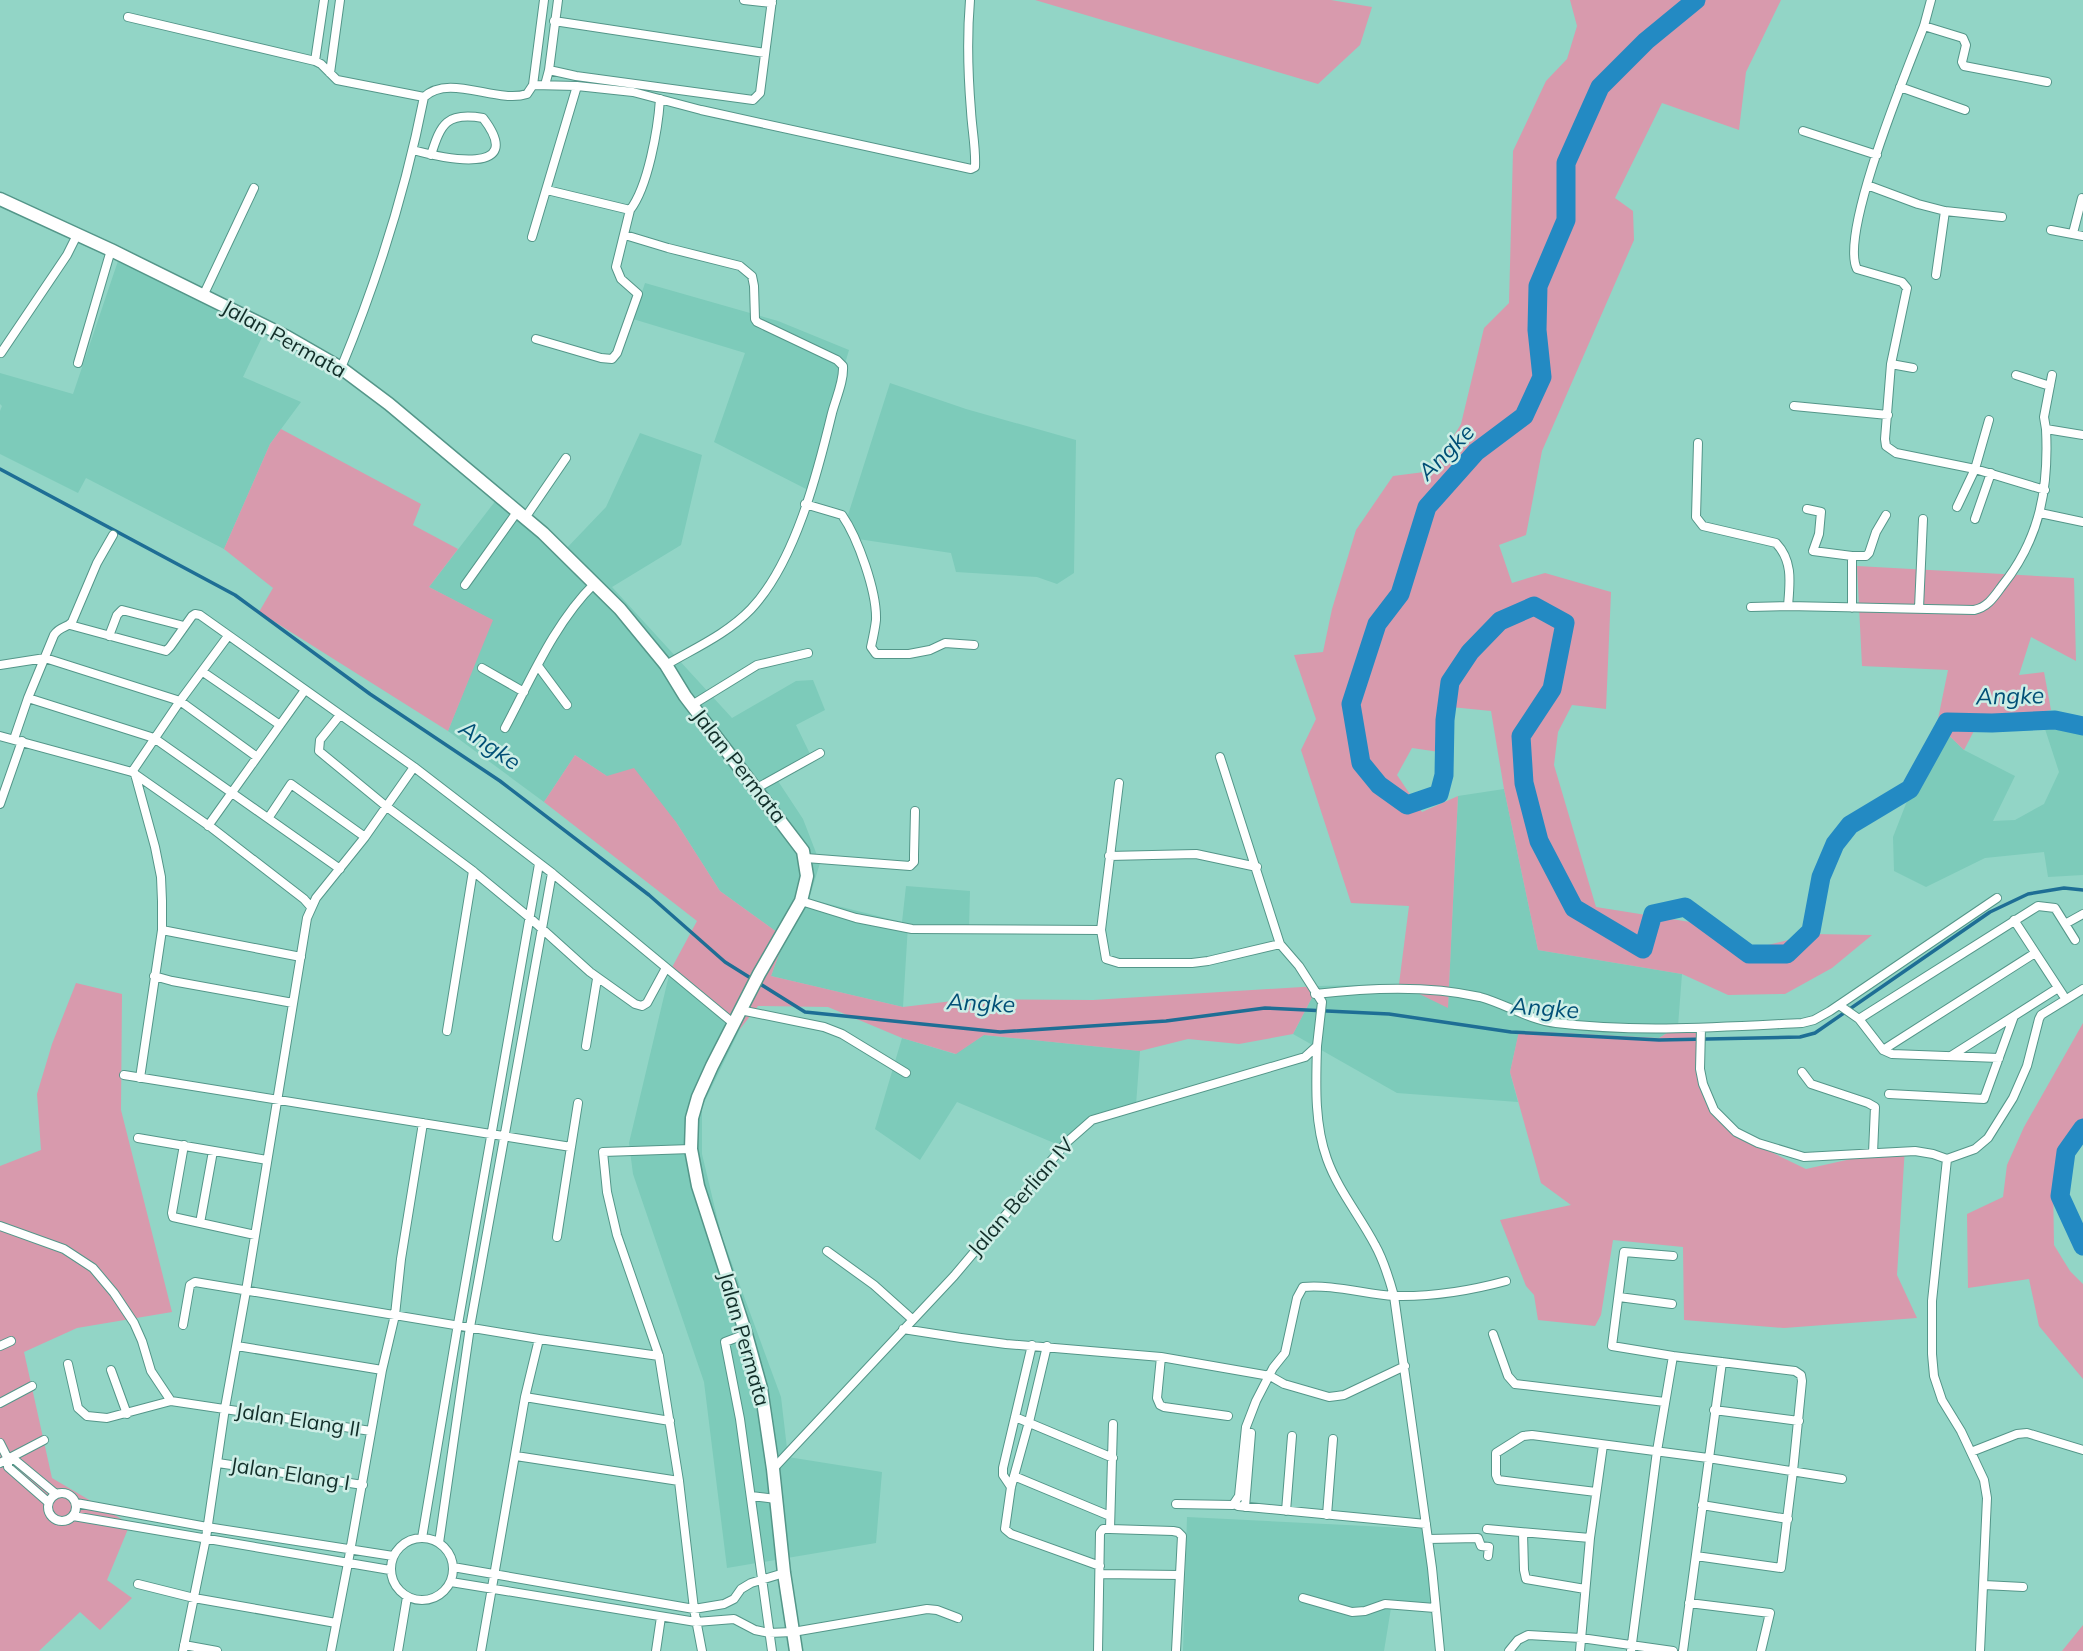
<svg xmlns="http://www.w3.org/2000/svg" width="2083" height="1651" font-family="Mulish,sans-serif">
<rect width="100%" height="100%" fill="#92d5c6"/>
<path fill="#7dcbba" d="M118,261L266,329L243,377L301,402L270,444L224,549L86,478L78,493L0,454V411L2,406L0,404V373L73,394Z
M645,283L778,321L849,350L808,490L714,442L745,353L633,319Z
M890,383L966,409L1076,440L1074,573L1057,584L1037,577L956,572L951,553L858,539L848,515Z
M640,433L702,455L681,545L612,587L732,718L796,681L813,680L825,710L796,725L810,754L774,775L803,819L820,863L809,899L902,922L906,886L970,891L969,928L908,925L903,1007L771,976L785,938L720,891L676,822L575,755L544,802L448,731L492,620L429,587L500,495L563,552L606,507Z
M1937,724L1964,750L2015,776L1993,821L2015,820L2044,804L2059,772L2045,729L2083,731V875L2048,877L2044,852L1985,858L1926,887L1894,871L1893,837Z
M1504,789L1538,950L1682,974L1678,1026L1659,1038L1519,1032L1510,1072L1518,1102L1397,1093L1293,1034L1318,986L1399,984L1448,1007L1458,796Z
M670,971L740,1029L702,1107V1154L721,1234L781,1397L788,1457L882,1472L876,1543L727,1568L704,1382L633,1174L629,1143Z
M984,1035L1140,1051L1136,1105L1090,1124L1066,1148L957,1102L920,1160L875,1129L902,1038L955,1054Z
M1187,1517L1426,1529L1433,1603L1392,1602L1384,1651H1183Z"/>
<path fill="#d89aad" d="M1035,0H1331L1372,7L1360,45L1318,84Z
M1570,0H1781L1746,72L1739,130L1662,103L1615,198L1633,211L1634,240L1542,451L1526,535L1499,545L1512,583L1545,573L1611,592L1606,709L1572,705L1558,732L1554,765L1596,907L1728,928L1748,950L1813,934L1872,935L1832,968L1785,994L1728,995L1682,974L1538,950L1504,789L1491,711L1451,707L1446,753L1412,748L1397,775L1422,812L1458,796L1448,1008L1399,984L1409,906L1351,903L1301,750L1316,719L1294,655L1323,652L1332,609L1356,530L1393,476L1432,471L1461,424L1484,328L1509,303L1513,151L1546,81L1567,59L1577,26Z
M281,429L421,504L413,525L458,549L429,587L493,620L448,731L259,612L273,588L224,549L270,444Z
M1857,566L2074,578L2076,661L2031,637L2019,675L2044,672L2051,710L1977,725L1964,750L1937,724L1948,670L1862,666Z
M575,755L607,776L634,768L676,822L720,891L785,938L771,976L903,1007L969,999L1093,1000L1318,986L1293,1034L1239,1044L1188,1039L1140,1051L984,1035L956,1054L902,1038L828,1007L758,1006L740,1029L670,971L697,921L544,802Z
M76,983L122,994L121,1110L172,1312L77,1328L24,1352L52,1478L130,1524L107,1580L132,1598L100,1630L80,1612L39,1651H0V1166L41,1150L37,1094L52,1044Z
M2083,1023V1121L2077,1128L2053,1183L2054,1245L2070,1271L2083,1284V1379L2039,1326L2029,1279L1968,1288L1967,1214L2003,1197L2007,1165L2024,1127Z
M1678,1026H1699L1709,1109L1734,1134L1806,1169L1905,1147L1897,1275L1917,1318L1784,1328L1684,1320L1683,1247L1613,1240L1601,1315L1595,1326L1538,1320L1534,1295L1526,1286L1500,1220L1571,1205L1541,1183L1510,1072L1519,1031L1659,1038Z
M2083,1625V1651H2062Z"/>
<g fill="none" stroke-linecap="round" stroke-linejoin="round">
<path stroke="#1e6e95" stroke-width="3.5" d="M0,469L235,595L370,694L500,781L649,895L725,962L805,1012L1000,1032L1166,1021L1265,1008L1389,1014L1511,1032L1659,1040L1800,1037L1815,1033L1990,912L2028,894L2064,888L2083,890"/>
<path stroke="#238ac3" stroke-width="19" d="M1696,0L1646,41L1600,87L1566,163V220L1538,286L1537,330L1542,377L1524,416L1476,452L1427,507L1400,594L1377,624L1351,704L1361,763L1379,785L1407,805L1439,794L1444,775L1445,720L1450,682L1470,652L1500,621L1534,606L1565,623L1552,689L1521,736L1524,783L1539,841L1574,908L1643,949L1653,914L1685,907L1749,954H1787L1811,931L1821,877L1835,844L1850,825L1910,789L1947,722L1992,723L2055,720L2083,726
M2083,1128L2066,1152L2060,1196L2083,1246"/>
<g stroke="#549689" stroke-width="10">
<path id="minor" d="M744,0L772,3
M1931,0L1924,26C1908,68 1839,233 1857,269L1902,282L1907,288L1891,364L1885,439L1886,446L1896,453L1975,469L2045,490
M128,17L315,61L321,64L337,80L424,97
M554,21L765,53
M1924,26L1963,38L1966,45L1962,62L1964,66L2047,82
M315,61L324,0
M549,70L576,76L753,100L760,93L772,0
M330,73L340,0
M533,85L577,86L633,92L701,110L971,169L975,167C976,148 972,130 971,111C968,75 967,36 970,0
M545,85L549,70L558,0
M1900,87L1965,110
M1803,131L1877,155
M413,150C442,158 528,177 483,118C447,112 441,123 431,155
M1867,185L1918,204L1945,211L2002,217
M547,190L630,210C648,187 658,129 660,99
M2051,230L2083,236
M2073,233L2082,198
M625,235L668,248L740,266L752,276L754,286L755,319L757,322L837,360L843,366C844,381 836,398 832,413C817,475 795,562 751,609C727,634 695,648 666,665
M532,237L577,86
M1936,275L1945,211
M203,296L254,188
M536,339L601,358L612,359L617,353L638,294L621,279L616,267L630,210
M1,353L67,255L77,235
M78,363L111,250
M1891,364L1913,368
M341,368C377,281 406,189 424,97C449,73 497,104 527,94L533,85L544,0
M2016,375L2050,386
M1794,406L1888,415
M2046,429L2044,417L2052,375
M1698,443L1696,517L1703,526L1776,543C1793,561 1790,582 1788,606
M805,504L842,515C858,538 877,592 876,620C875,629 873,638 871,647L876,654H909L930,650L945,643L974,645
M1957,507L1975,469L1989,420
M1807,509L1821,512L1819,534L1813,551L1852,556V608
M2040,513L2083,522
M525,518L566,458
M1975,519L1991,473
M1852,556H1866L1869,553L1876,532L1886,515
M465,585L517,512
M1751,607L1788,606L1974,610C1988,607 1994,597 2002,586C2040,539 2049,488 2046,429L2083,435
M1919,608L1923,519
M70,625L166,651L170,647L192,616L195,614L200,615L414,767L552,873L733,1023
M109,636L117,615L122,610L184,626
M0,665L45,658L180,701L257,757
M538,666L567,705
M482,668L524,692
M203,672L280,725
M28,698L154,738L340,869
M692,705L757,665L808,653
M340,715L320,740L319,751L387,807L473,871L530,918L590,972L635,1004L642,1006L647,1003L666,968
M505,728C531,679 555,622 595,583
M0,736L132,772L212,828L304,899L311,907
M14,739L28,698L54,635C60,626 67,628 72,622L97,563L113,535
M132,772L180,701L228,636
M135,774L155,847L161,877L162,901V930L140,1078
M1119,783L1101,930L1106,959L1119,963H1192L1208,961L1280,944
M757,788L820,753
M0,804L22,741
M269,817L291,784L365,837
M208,826L305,690
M1109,856L1196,854L1257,867
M806,858L910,866L914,862V855L915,811
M801,901L856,918L912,929L1101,930
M2014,920L2063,995
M2065,924L2083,914
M162,930L301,957
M154,976L172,981L293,1003
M1315,994C1369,988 1427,985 1480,997C1506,1004 1529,1020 1556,1023C1637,1033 1721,1027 1802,1023L1814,1020L1830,1011L1997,898
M1839,1005L1859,1019L1883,1050L1892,1054L1999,1058
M740,1010L824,1027L842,1034L906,1073
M1859,1019L2038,906L2055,908L2075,940
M1701,1028L1700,1069L1703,1084L1714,1110L1736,1132L1758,1143L1804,1157L1915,1151L1933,1154L1947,1159
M447,1031L473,871
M586,1046L597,979
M1317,1046C1316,1083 1314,1123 1327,1159C1338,1190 1360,1216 1375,1245C1384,1261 1389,1278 1394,1296L1432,1568L1440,1651
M1883,1050L2035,953
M1951,1056L2058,988
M1802,1072L1811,1084L1868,1103L1875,1107L1873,1153
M124,1075L571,1147L557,1237
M1889,1094L1984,1099L2014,1016
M138,1138L267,1160
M184,1145L172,1213L173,1217L255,1235
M571,1147L578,1103
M691,1149L603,1152L607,1192L617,1235L659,1356L679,1481L694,1609L702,1651
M200,1223L213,1151
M0,1226L64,1249L93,1268L114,1293L134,1323L142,1341L151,1371L171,1401
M827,1251L874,1285L912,1319
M1673,1256L1624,1252L1612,1346L1673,1356L1795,1371L1801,1375L1802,1381L1793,1471L1781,1568L1696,1556
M1619,1297L1672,1304
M183,1325L190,1285L195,1282L539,1339L659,1356
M903,1329L961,1338L1006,1344L1161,1357L1270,1376L1284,1384L1329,1397L1337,1396L1344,1395L1405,1366
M746,1334L725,1342L740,1419L772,1651
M1493,1334L1508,1376L1515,1384L1665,1402
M0,1346L11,1341
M237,1346L382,1370
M1047,1346L1029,1422L1011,1487L1005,1529L1011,1534L1100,1566
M1161,1357L1157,1398L1160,1405L1164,1407L1228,1416
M68,1364L78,1408L87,1416L107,1418L171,1401L371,1431
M111,1370L127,1414
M525,1397L670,1421
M0,1403L32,1386
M1714,1410L1799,1421
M1015,1417L1113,1458
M0,1443L8,1459V1467L48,1502
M1971,1452L2017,1434L2027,1433L2083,1450
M516,1456L679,1481
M8,1459L15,1460L56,1494
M0,1463L44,1440
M218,1463L363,1485
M773,1469L954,1276L1067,1142L1092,1120L1305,1057L1317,1046L1322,1002L1299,966L1280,944L1220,757
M1014,1476L1110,1516
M1011,1487L1003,1475V1468L1032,1345
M1596,1492L1498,1480L1496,1475V1453L1523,1436L1532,1435L1708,1458L1842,1479
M48 1507a14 14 0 1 1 28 0a14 14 0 1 1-28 0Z
M751,1496L776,1499
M76,1503L207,1527L393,1556
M1176,1504L1233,1505L1239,1496L1246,1427L1256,1401L1273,1368L1285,1353L1297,1298L1303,1287C1330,1284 1366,1294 1394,1296C1433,1297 1469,1291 1506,1281
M1702,1505L1788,1519
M1238,1506L1426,1524
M1245,1507L1251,1433
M1286,1511L1292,1436
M1327,1515L1333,1439
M73,1516L390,1570
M1110,1529L1173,1531L1178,1532L1182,1536L1176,1651
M1487,1529L1590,1538
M1523,1533L1524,1570L1526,1579L1585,1589
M391 1569a31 31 0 1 1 62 0a31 31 0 1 1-62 0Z
M422,1538L458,1324L539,864
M1428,1539L1478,1538L1481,1546L1489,1547L1488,1556
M439,1543L470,1327L552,873
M453,1567L694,1609L724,1604L734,1599L741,1589L751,1583L784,1573
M1100,1574L1179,1575
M451,1582L696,1622L734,1619L755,1630L769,1633L793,1632L927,1609L937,1610L958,1618
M138,1584L194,1598L336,1623
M1984,1585L2023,1587
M1303,1598L1352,1612L1365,1611L1385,1604L1435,1608
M1689,1603L1770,1613L1761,1651
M184,1645L217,1651
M183,1651L206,1538L225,1408L246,1291L307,918L316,898L365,837L414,767
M331,1651L348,1563L382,1370L395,1315L401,1259L423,1123
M398,1651L407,1597
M481,1651L525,1397L539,1339
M656,1651L661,1617
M1098,1651L1100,1533L1103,1529H1110L1113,1424
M1509,1651L1518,1640L1528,1635L1581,1638L1673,1651
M1580,1651L1590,1538L1603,1445
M1631,1651L1657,1451L1673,1356
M1683,1651L1722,1362
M1980,1651L1987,1498L1984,1480L1961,1431L1942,1400L1934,1376L1932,1354V1301L1947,1159L1975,1149L1988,1138L2013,1098L2027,1066L2039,1019L2041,1015L2083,989"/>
</g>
<g stroke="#549689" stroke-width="15">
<path id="primary" d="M0,199L111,250L287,337L341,368L389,404L543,533L620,609L666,665L685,696L803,851L807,876L801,901L759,974L712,1066L698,1097L692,1118L691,1149L698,1186L746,1334L761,1388L773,1469L784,1573L796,1651"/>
</g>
<use href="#minor" stroke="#fff" stroke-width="8"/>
<use href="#primary" stroke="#fff" stroke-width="12"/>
</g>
<g text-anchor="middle" stroke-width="5" stroke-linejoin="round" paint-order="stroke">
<g font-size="21" fill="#122e29" stroke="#cdeee6">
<text transform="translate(284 339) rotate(29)" y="7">Jalan Permata</text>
<text transform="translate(739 766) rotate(52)" y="7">Jalan Permata</text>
<text transform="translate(1021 1197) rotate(-49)" y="7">Jalan Berlian IV</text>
<text transform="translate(744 1339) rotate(74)" y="7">Jalan Permata</text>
<text transform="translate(298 1420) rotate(9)" y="7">Jalan Elang II</text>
<text transform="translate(290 1474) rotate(9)" y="7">Jalan Elang I</text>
</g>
<g font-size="23" font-style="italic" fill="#004f76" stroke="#cdeee6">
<text transform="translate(1446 452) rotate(-45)" y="8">Angke</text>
<text transform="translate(2010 696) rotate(-1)" y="8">Angke</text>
<text transform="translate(490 745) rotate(35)" y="8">Angke</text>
<text transform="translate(981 1003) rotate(3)" y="8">Angke</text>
<text transform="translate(1545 1008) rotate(4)" y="8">Angke</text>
</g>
</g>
</svg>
